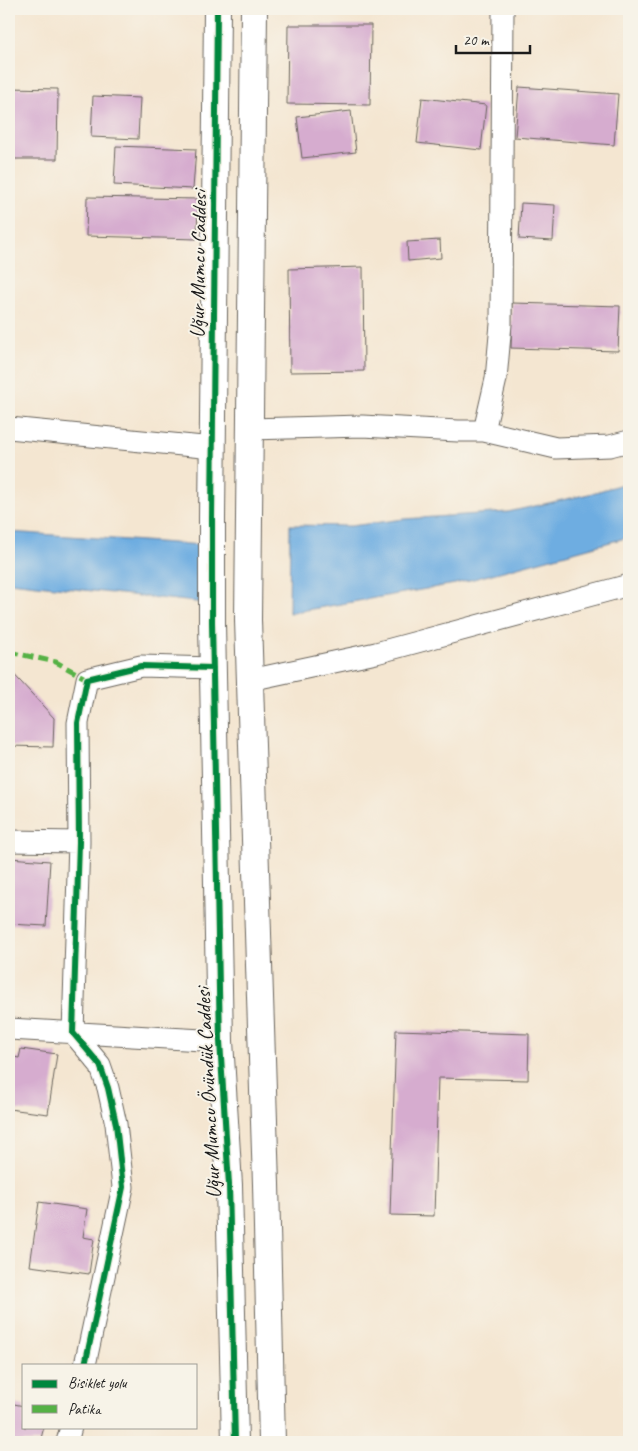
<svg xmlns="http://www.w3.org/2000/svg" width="638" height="1451" font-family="Caveat,sans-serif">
<rect width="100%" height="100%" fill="#f7f3e8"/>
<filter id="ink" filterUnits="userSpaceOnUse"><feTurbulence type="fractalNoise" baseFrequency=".02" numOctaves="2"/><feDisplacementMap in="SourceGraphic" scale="10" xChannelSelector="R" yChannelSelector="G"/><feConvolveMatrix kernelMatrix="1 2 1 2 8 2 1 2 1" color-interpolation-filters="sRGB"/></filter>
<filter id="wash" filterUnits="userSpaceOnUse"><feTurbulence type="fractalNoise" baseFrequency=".0096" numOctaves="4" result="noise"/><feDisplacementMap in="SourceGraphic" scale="20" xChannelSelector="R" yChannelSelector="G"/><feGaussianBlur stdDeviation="1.12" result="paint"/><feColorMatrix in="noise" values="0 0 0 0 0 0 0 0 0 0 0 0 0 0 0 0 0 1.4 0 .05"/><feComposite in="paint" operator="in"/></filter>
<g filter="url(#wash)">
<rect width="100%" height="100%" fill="#f4e6d1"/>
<path fill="#6eade1" stroke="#45647e" d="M629,482V537L455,584L289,613L290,525L351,526L404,519L508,512L589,494Z
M9,532L203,545L205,603L9,582Z"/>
<g id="blocks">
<path fill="#d6accf" d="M288,25H371L370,105L287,104Z
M519,87L618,94L614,145L515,137Z
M9,88L58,89L57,159H9Z
M93,96L140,98L138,139L91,137Z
M422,98L486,105L481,150L417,143Z
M351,111L356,152L302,158L297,117Z
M116,146L196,149L193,189L114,185Z
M87,197L198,199L197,239L86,236Z
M521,203L555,205L553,241L519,239Z
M440,240L441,258L408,261L407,242Z
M363,267L364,371L290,372L289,269Z
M512,303L620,306L618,351L511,348Z
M9,669L54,718L53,747L9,746Z
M9,858L50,861L46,926L9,924Z
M396,1030L529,1034L528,1080L438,1078L434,1216L390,1215Z
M21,1049L57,1054L48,1114L9,1109V1056L19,1058Z
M39,1202L87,1209L83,1237L94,1239L89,1274L30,1266Z
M9,1403L24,1406V1427H44L40,1442H9Z"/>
</g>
</g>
<g filter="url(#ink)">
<use href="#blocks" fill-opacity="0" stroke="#68635b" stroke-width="1"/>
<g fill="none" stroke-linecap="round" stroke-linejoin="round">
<g stroke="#68635b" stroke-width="23">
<path id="minor" d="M9,428L213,448
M250,429L362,426L458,431H484L556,448L610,446L629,441
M484,431L496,379L501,324L503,9
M250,680L376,653L629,585
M9,841L79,842
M9,1029L220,1041
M85,1365L123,1187L116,1124L108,1088L100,1065L73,1033L79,842L78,723L87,679L141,666L213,668
M67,1442L71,1427"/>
</g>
<g stroke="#68635b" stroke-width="28">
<path id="tertiary" d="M217,9L212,519V622L220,1041L229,1185L235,1442
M254,9L248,620L266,1184L272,1442"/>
</g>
<use href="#minor" stroke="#fff" stroke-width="21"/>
<use href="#tertiary" stroke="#fff" stroke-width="26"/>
<path stroke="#55b145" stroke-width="5" stroke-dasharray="10 5" stroke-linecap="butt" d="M9,652L56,662L87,679"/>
<g stroke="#f7f3e8" stroke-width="9">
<path id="cycleway" d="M217,9L212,519V622L220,1041L229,1185L235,1442
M85,1365L123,1187L116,1124L108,1088L100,1065L73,1033L79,842L78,723L87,679L141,666L213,668"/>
</g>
<use href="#cycleway" stroke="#00873e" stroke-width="6"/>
</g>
</g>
<g text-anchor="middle" stroke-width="4" stroke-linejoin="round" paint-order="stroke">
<g font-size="21" fill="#1c1c1c" stroke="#f7f3e8">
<text transform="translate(198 264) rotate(-89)" y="7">Uğur Mumcu Caddesi</text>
<text transform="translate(208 1093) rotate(-93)" y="7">Uğur Mumcu Övündük Caddesi</text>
</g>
</g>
<rect width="638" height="1451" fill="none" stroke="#f7f3e8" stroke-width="30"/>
<rect x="22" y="1364" width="175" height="65" fill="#f7f3e8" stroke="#9f9d96"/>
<rect x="32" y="1380" width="25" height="8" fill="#00873e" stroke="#9f9d96"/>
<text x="68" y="1388" font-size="15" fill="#1c1c1c">Bisiklet yolu</text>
<rect x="32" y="1405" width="25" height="8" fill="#55b145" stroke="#9f9d96"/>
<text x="68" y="1414" font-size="15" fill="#1c1c1c">Patika</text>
<path d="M456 45v8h74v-8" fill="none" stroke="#1c1c1c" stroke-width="2.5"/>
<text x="463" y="45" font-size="15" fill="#1c1c1c" stroke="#f7f3e8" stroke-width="4" paint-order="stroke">20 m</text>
</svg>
